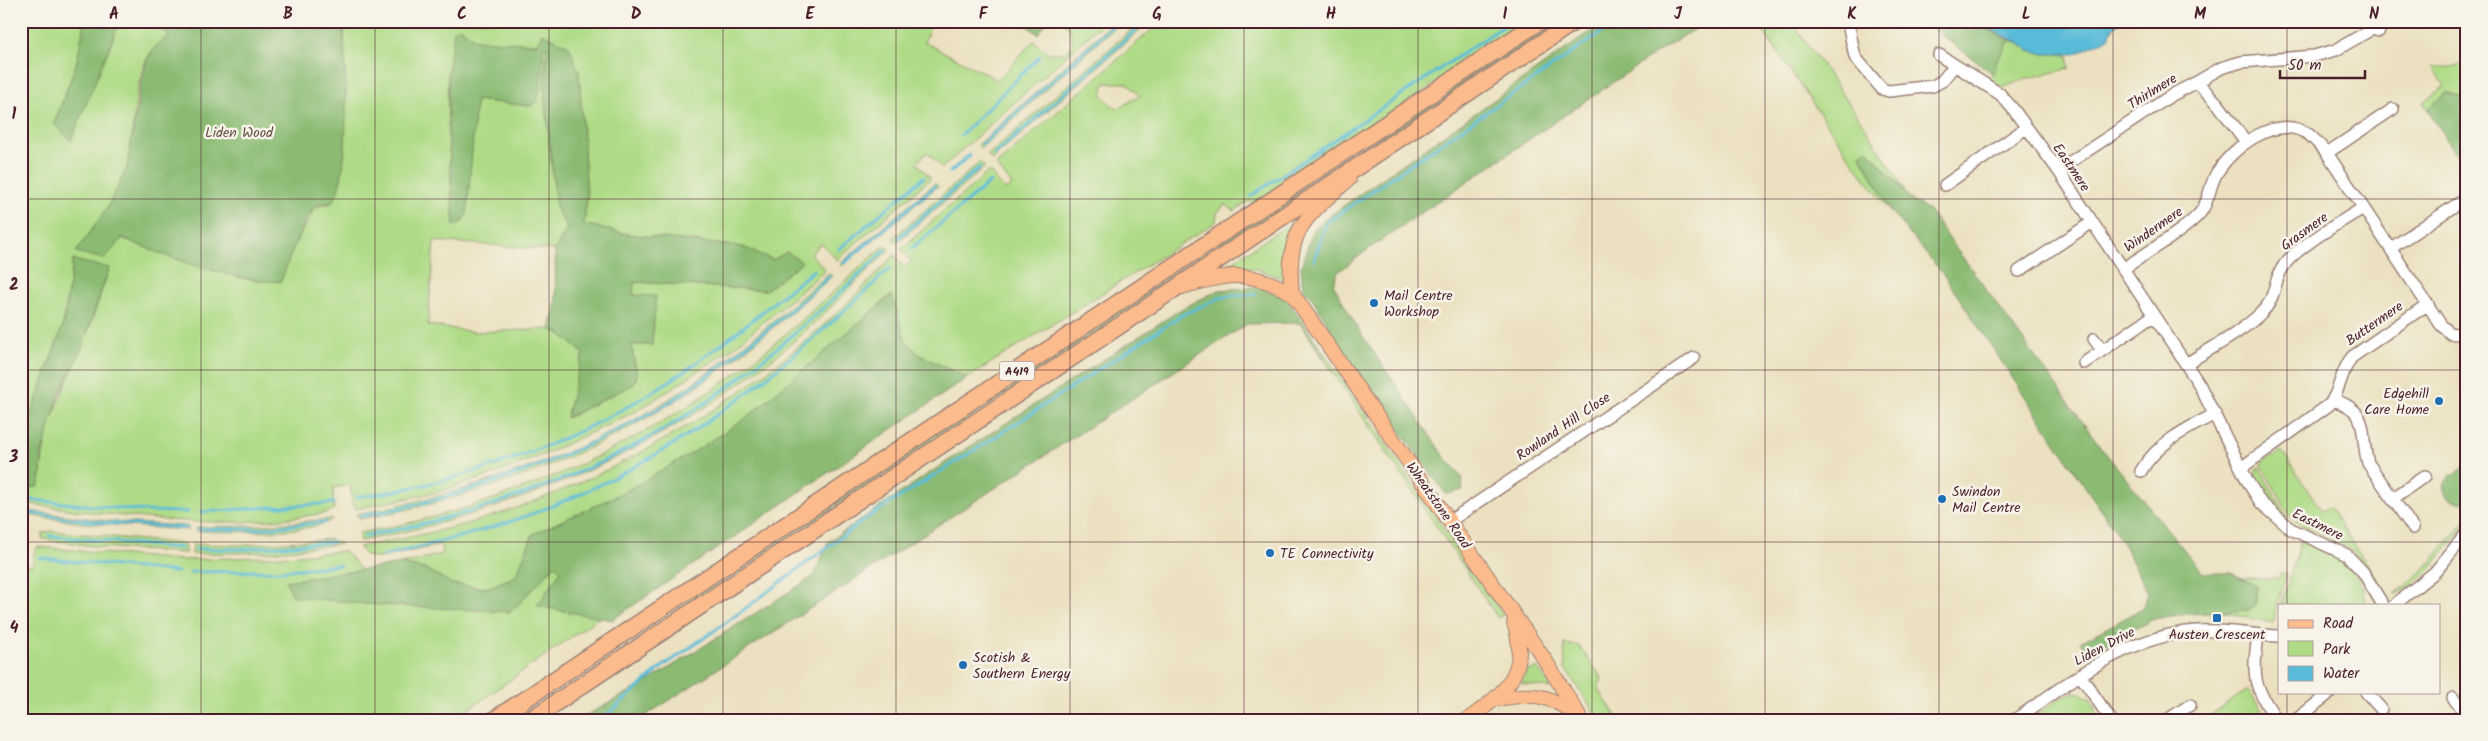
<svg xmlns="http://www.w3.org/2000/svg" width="2488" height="741" font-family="Kalam,sans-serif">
<rect width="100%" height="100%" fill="#f7f3e8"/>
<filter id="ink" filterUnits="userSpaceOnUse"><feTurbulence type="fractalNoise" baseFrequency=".02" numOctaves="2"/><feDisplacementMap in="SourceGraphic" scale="10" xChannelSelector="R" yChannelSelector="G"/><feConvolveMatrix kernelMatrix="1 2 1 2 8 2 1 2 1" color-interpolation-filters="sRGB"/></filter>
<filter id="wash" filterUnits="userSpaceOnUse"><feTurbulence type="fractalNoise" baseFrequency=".0096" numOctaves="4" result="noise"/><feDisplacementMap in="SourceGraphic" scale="20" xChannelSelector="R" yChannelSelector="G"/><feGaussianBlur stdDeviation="1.12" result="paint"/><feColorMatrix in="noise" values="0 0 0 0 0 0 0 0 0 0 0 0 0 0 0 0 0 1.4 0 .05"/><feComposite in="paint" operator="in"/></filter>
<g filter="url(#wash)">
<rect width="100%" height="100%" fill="#ebe1c0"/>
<path fill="#afdb86" stroke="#7c7d58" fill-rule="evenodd" d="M21,21H85L76,65L54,124L105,58L120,21H144L170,35C162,42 154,47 148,57C134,80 134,138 127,167C122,189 105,212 91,230C143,242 193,267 246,279C257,281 270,280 281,281L292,250L315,207L332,203L346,102L344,21H933L924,42L998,80L1033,41L1049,53H1065L1073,44L1070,29L1062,21H1105L942,168L927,152L917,163L931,178L837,260L821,243L811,254L826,270L733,348L637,411L545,454L492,475L442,491L356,509L352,502L350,485L333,488L334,509L327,513C304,516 281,520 258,521C180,526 99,513 21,503V487L41,477C42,430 64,391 81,349C92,323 100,295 109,269L73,260L63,325L21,443ZM460,27L476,41L538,44L542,33L579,72L587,197L584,224L626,234L743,247L773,260L801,262L766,290L634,282L633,295L656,297L631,344L637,374L634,384L567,418L583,353L561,334L550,329L475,332L428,325L434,241L555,250L567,228L556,208L544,88L547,47L542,46V70L538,99L530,106L476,100L472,142L454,225L448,131V72Z
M1114,21H1122L981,148L978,145Z
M1141,21H1150L992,160L988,155Z
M1162,21H1528L1256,204L1249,201L1234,211L1225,204L1217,213L1216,222L967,378L920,355L904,339L891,295C843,336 796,379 746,418C681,467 607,501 533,534L516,576L487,588L452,584L428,570L401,564L443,554L441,545L380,558C371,558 364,556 359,547C406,538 454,529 499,514C648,464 789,372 894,255L904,268L911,262L901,249L989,171L1005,190L1012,185L996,165ZM1105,83H1127L1140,96L1116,109L1102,95Z
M1552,21H1563L690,604L687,600Z
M1756,21H1791L1860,119L1904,188L1905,191L1867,150L1860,154L1892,213L1862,175Z
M2010,40L2020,43L2029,50L2068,55L2070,68C2046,75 2026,77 2003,88L1988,80L1995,72L1996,62Z
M2467,59V99L2446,93L2429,108L2430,113L2423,102L2445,86L2431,66C2444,68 2456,69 2467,59Z
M980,162L985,167L896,243L893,238Z
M935,183L938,186L842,266L840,264Z
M1295,220L1284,251V279L1256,269L1225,267Z
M885,245L889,250C855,282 825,315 788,346C665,449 517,512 360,541L359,533C498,509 628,453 742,369C792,331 838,287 885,245Z
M829,273L832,276C783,320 733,364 678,399C581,461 473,499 360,519L356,514C465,493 580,458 674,396C730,359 779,317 829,273Z
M1326,356L1503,615L1498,618L1323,358Z
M2281,450L2322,511L2329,507L2383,587L2354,552L2291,518L2262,466V463Z
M2259,467L2287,517V519L2270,505L2254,482L2256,480V469Z
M21,510L118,522L188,526V530L82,523L21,514Z
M2467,518V522C2450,543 2422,588 2395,594L2426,568Z
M332,519C320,534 219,532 196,531L197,527L254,526Z
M51,531L185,544V553L101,547L42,539L43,533Z
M330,539L341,544L268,552L192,554L193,544L243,545Z
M2301,541L2347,564L2366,591L2364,592L2366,605H2281Z
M39,547L180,560L285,556L345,551L362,571L287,581L293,596L511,612L555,565L561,571L538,606L600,617L453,720H21V565L32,566L35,549Z
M2280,573H2287L2272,623L2217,611L2256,606V586L2235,575L2242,578H2279Z
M1564,644L1579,646L1602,678L1598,689L1619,720H1599L1565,668Z
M1536,667L1551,686L1549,688L1522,684L1527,669L1531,671Z
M2248,690L2268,720H2203L2243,693Z
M2077,692L2091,699L2099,720H2029L2063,696Z"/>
<path fill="#8bbb73" stroke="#6a6d4f" d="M85,21H120L71,141L54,124L76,65Z
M144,21H202L208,25L209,21H344C343,62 354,172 332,203C326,203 322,203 317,206C304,214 287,266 281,281C249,286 152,254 123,237L104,259L76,252L106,210L127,168L141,83L147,59L156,46L170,35Z
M1021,21H1046L1047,22L1038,34Z
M1606,21H1708L1662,49L1370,248L1338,272L1333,284L1358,329L1443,455L1462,477L1463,490L1446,494L1349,361L1311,296L1303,289L1301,267L1313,230L1329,216Z
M1923,21H1971L2010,40L1996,62L1995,72L1993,74Z
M460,27L476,40L538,44L542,33L569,46L579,72L587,197L584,224L626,234L743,247L773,260L787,252L802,262L766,290L634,282L633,295L656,296L652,345H631L637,374L634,384L566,418L583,353L561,334L550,329L556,302L555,250L567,228L556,208L544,88L547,47L543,46C544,54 541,90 538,98C537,103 534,104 530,106L476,100L467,214L462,222L454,226L448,131V72L454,31Z
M2446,93L2467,99V164L2463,165L2430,113L2429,108Z
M1867,149L1914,203L1920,204L1929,211L2103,450L2203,573H2231L2256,586V606L2250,610L2177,615L2154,619L2088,652L2080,642L2142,609L2148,593L2123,543L1943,274L1892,213L1860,154Z
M73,260L109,268L82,348L59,396L42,453L41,477L38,487L23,488L21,443L63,325Z
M1259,287L1286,298L1326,356L1323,358L1300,323L1247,324L639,720H578L647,682L814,576L828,542L931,472L1183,308L1219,290Z
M892,295L905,340L920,355L967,378L612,620L537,606L561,571L555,565L511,612L364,604L293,596L286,581L401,564L428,570L452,584L487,588L516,576L533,534L623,493L697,450L746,418Z
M2467,465V502L2464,503C2452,501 2445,498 2443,486L2449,477Z"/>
<path fill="#59bbd7" stroke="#526d81" d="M1971,21H2123L2114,26L2109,38L2075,54H2044L2029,50L2020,43Z"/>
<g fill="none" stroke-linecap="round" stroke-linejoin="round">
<path stroke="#59bbd7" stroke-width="3" d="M961,135L1040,56
M982,144L1118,21
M994,155L1146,21
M950,172L970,155
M1251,196L1511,21
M898,238L980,167
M839,249L924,177
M911,249L990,182
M1314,260L1326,223L1618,21
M844,263L935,186
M356,497C474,482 590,437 689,368C732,338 773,303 814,270
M21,499L146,511L188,512
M21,512L106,523L187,528
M200,512L334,503
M361,516C448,500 529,474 608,435C627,425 647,416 665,405C724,367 777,323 829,277
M199,529H256L326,522
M49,536L181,548
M364,536C497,512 629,463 737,380C789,340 838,296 885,250
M196,549H243L333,542
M383,556C431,544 479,533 526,516C669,465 781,373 890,268
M40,558L178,572
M190,572L278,571L340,565
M601,720L662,667L727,622L868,517L994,438L1182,315L1222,297L1255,294"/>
</g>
</g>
<g filter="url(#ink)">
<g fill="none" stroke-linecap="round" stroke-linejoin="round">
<g stroke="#9a8076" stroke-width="14">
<path id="minor" d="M1848,23L1855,57L1882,89L1889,91L1933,86L1942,81L1954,66
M1939,55L2000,94L2013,109L2058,170L2199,384L2248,482L2261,503L2291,529L2347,555L2363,572L2383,605
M2197,82L2221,68L2241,62L2314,56L2336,50L2372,29L2379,31
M2327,153L2393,109
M2058,170L2172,95L2197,82L2218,104L2246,142
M1945,185L2026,128
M2391,248L2459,203
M2123,269C2143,255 2186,230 2200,213C2210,201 2209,184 2218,171C2235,145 2277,114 2308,134C2315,139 2321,147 2327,153L2441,325L2451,334L2467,333
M2019,271L2091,223
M2094,339L2102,350
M2084,363L2153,316
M2186,364C2211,348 2241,333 2262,312C2276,299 2273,282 2283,267C2293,249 2344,220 2363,208
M2334,400C2372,412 2359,433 2368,463L2413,528
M2241,468L2329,405C2341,391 2340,371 2352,357L2428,304
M2141,471C2157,443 2188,428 2215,414
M2392,499L2425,476
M1450,521L1694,358
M2394,605L2435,572L2467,533
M2258,636C2252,676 2253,686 2277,720
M2080,675L2111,720
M2366,692L2381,709
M2453,698L2467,715
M2015,720C2068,683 2121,640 2187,632C2218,628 2249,635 2279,636
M2167,720L2190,705
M2296,720L2331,692"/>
</g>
<g stroke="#9a8076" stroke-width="16">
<path id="major" d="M1182,287C1228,273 1249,270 1292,293L1543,657L1582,720
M1292,293C1285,229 1305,218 1349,179
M1497,699C1532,693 1546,693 1576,714
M1467,720C1504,694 1531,672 1514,623"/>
</g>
<g stroke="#9a8076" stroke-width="19">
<path id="highway" d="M494,720L1540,21
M530,720L1575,21"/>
</g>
<use href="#minor" stroke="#fff" stroke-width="11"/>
<use href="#major" stroke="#fbbb8c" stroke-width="14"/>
<use href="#highway" stroke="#fbbb8c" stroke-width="16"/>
</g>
</g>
<path fill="none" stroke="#4a1f2b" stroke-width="1" stroke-opacity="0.55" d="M201,21V720M375,21V720M549,21V720M723,21V720M896,21V720M1070,21V720M1244,21V720M1418,21V720M1592,21V720M1765,21V720M1939,21V720M2113,21V720M2287,21V605M21,199H2467M21,370H2467M21,542H2467M2287,692V720"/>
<g fill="#1f6fb2" stroke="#f7f3e8" stroke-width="2">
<circle cx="1374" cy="303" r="5"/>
<circle cx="2439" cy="401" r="5"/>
<circle cx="1942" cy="499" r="5"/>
<circle cx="1270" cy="553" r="5"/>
<rect x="2212" y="613" width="10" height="10" rx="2.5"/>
<circle cx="963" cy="665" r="5"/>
</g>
<g text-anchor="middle" stroke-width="5" stroke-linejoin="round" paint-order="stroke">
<rect fill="#f7f3e8" stroke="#7e5f64" stroke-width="1" x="999.5" y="361.5" width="35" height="19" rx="4"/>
<g font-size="12" font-weight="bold" fill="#4a1f2b">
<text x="1017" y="375">A419</text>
</g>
<g font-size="14" fill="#4a1f2b" stroke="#f7f3e8">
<text transform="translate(2152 91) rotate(-32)" y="5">Thirlmere</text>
<text transform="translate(2072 167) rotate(56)" y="5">Eastmere</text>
<text transform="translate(2153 229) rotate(-35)" y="5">Windermere</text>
<text transform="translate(2304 231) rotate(-36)" y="5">Grasmere</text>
<text transform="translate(2374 323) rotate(-35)" y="5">Buttermere</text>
<text transform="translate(1563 426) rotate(-34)" y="5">Rowland Hill Close</text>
<text transform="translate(1439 505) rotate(55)" y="5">Wheatstone Road</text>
<text transform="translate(2318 524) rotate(26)" y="5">Eastmere</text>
<text transform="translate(2104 646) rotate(-28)" y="5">Liden Drive</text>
</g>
<g font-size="14" fill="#634e42" stroke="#f7f3e8">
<text x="239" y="137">Liden Wood</text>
</g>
<g font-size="14" fill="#4a1f2b" stroke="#f7f3e8" text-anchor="start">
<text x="1384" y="300">Mail Centre<tspan x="1384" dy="16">Workshop</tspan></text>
<text x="2429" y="398" text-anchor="end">Edgehill<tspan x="2429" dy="16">Care Home</tspan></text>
<text x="1952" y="496">Swindon<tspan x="1952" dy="16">Mail Centre</tspan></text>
<text x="1280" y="558">TE Connectivity</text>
<text x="2217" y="639" text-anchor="middle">Austen Crescent</text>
<text x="973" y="662">Scotish &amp;<tspan x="973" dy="16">Southern Energy</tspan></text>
</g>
</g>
<rect width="2488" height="741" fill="none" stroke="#f7f3e8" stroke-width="55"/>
<rect x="2278" y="604" width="162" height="90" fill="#f7f3e8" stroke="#b29e9c"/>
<rect x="2288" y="620" width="25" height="8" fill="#fbbb8c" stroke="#b29e9c"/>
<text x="2323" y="628" font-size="15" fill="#4a1f2b">Road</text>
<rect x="2288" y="641" width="25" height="15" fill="#afdb86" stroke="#b29e9c"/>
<text x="2323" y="654" font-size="15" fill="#4a1f2b">Park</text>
<rect x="2288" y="666" width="25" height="15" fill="#59bbd7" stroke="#b29e9c"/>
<text x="2323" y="678" font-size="15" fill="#4a1f2b">Water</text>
<path d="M2280 70v8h85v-8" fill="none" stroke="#4a1f2b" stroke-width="2.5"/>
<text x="2288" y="70" font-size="15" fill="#4a1f2b" stroke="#f7f3e8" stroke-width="4" paint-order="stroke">50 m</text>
<rect x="28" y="28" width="2432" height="686" fill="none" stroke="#4a1f2b" stroke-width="2"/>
<g font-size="16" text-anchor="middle" font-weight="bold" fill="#4a1f2b">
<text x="114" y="19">A</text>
<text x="288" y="19">B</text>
<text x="462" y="19">C</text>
<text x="636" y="19">D</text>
<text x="810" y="19">E</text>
<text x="983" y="19">F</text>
<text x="1157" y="19">G</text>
<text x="1331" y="19">H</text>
<text x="1505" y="19">I</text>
<text x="1678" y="19">J</text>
<text x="1852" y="19">K</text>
<text x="2026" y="19">L</text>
<text x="2200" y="19">M</text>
<text x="2374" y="19">N</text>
<text x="14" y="119">1</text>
<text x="14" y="290">2</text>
<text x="14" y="462">3</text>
<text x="14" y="633">4</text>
</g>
</svg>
